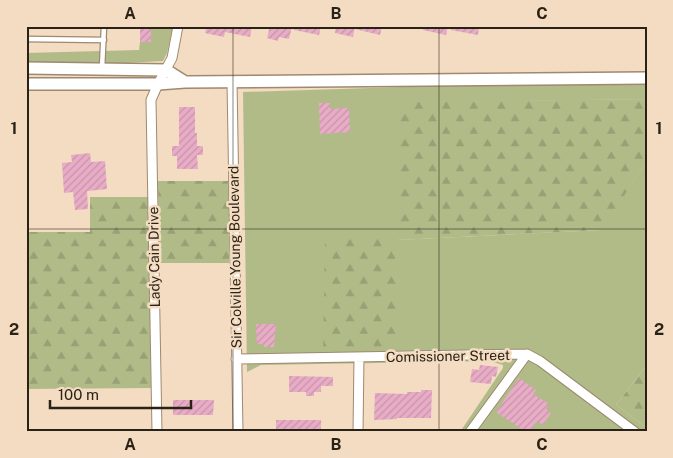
<svg xmlns="http://www.w3.org/2000/svg" width="673" height="458" font-family="'Public Sans',sans-serif">
<defs>
<pattern id="forest-firs" width="22" height="20" patternUnits="userSpaceOnUse" patternTransform="scale(1.25)"><rect width="22" height="20" fill="#b0bb88"/><path d="M5 1l3.5 6h-7zM16 11l3.5 6h-7z" fill="#98a075"/></pattern>
<pattern id="building-hatch" width="6" height="6" patternUnits="userSpaceOnUse" patternTransform="scale(1.25)"><rect width="6" height="6" fill="#e8acc6"/><path d="M-1 1l2-2M0 6l6-6M5 7l2-2" fill="none" stroke="#c794a9"/></pattern>
</defs>
<rect width="100%" height="100%" fill="#f3dcc1"/>
<path fill="#b0bb88" d="M151,26H173L167,53L163,61L105,64L26,63V53L139,50L140,42H151Z
M647,79V99L397,103V240L601,230L647,160V365L616,405L647,428V432H460L503,368V365L490,361L261,365L247,372L243,92Z"/>
<path fill="url(#forest-firs)" d="M647,99V160L602,230L397,240V102Z
M158,181H229V263H159Z
M90,197H149L151,388L26,389V232H90Z
M384,238L400,252L396,355L323,358L325,240Z
M647,365V428L616,405Z"/>
<path fill="url(#building-hatch)" d="M140,26H151V42H140Z
M207,26H252L250,37L225,32L224,37L205,33Z
M270,26H292L289,39L279,37L278,41L267,38Z
M294,26H321L319,35L294,30Z
M336,26H355L353,37L335,33Z
M356,26H382L380,35L355,29Z
M423,26H448L446,35L423,30Z
M452,26H479L478,35L451,30Z
M319,103H330V109L349,108L350,132L320,134Z
M179,107H195V133H197V146H203V155H197L198,169H177V156H172V146H179Z
M90,153L91,162L105,161L107,189L87,191L88,209L75,210L73,192L64,193L62,163L72,162L71,155Z
M256,324H276L274,347H264V344H257Z
M480,365L498,367L496,377L492,376L491,384L470,382L472,369L479,370Z
M289,376L333,377V386H321V392H314V396H306V392H289Z
M519,378L536,390L533,394L549,404L546,409L551,413L543,425L537,421L530,432H526L496,412Z
M421,390H432L431,418H397V419L374,420L375,393L407,394V392H421Z
M173,400H214L213,415H173Z
M276,420H321V430H309V432H276Z"/>
<g fill="none" stroke-linecap="round" stroke-linejoin="round">
<g stroke="#9f8970" stroke-width="7">
<path id="service" d="M26,39L104,40
M102,68L104,26"/>
</g>
<g stroke="#9f8970" stroke-width="11">
<path id="minor" d="M232,82L238,432
M236,359L527,354L540,361L635,432
M157,432L151,100L158,84L172,58L178,26
M358,432L359,357
M470,432L527,354"/>
</g>
<g stroke="#9f8970" stroke-width="14">
<path id="tertiary" d="M26,68L166,70L185,82
M26,84H158L185,82L647,78"/>
</g>
<use href="#service" stroke="#fff" stroke-width="4.5"/>
<use href="#minor" stroke="#fff" stroke-width="9"/>
<use href="#tertiary" stroke="#fff" stroke-width="11"/>
</g>
<path fill="none" stroke="#2a2217" stroke-width="1" stroke-opacity="0.55" d="M233,26V432M439,26V432M26,229H647"/>
<g text-anchor="middle" stroke-width="5" stroke-linejoin="round" paint-order="stroke">
<g font-size="14" fill="#2a2217" stroke="#f3dcc1">
<text transform="translate(154 257) rotate(-91)" y="5">Lady Cain Drive</text>
<text transform="translate(235 257) rotate(-91)" y="5">Sir Colville Young Boulevard</text>
<text transform="translate(448 356) rotate(-1)" y="5">Comissioner Street</text>
</g>
</g>
<rect width="673" height="458" fill="none" stroke="#f3dcc1" stroke-width="55"/>
<path d="M50 400v8h141v-8" fill="none" stroke="#2a2217" stroke-width="2.5"/>
<text x="58" y="400" font-size="15" fill="#2a2217" stroke="#f3dcc1" stroke-width="4" paint-order="stroke">100 m</text>
<rect x="28" y="28" width="618" height="402" fill="none" stroke="#2a2217" stroke-width="2"/>
<g font-size="16" text-anchor="middle" font-weight="bold" fill="#2a2217">
<text x="130" y="19">A</text>
<text x="336" y="19">B</text>
<text x="542" y="19">C</text>
<text x="14" y="134">1</text>
<text x="659" y="134">1</text>
<text x="14" y="335">2</text>
<text x="659" y="335">2</text>
<text x="130" y="450">A</text>
<text x="336" y="450">B</text>
<text x="542" y="450">C</text>
</g>
</svg>
